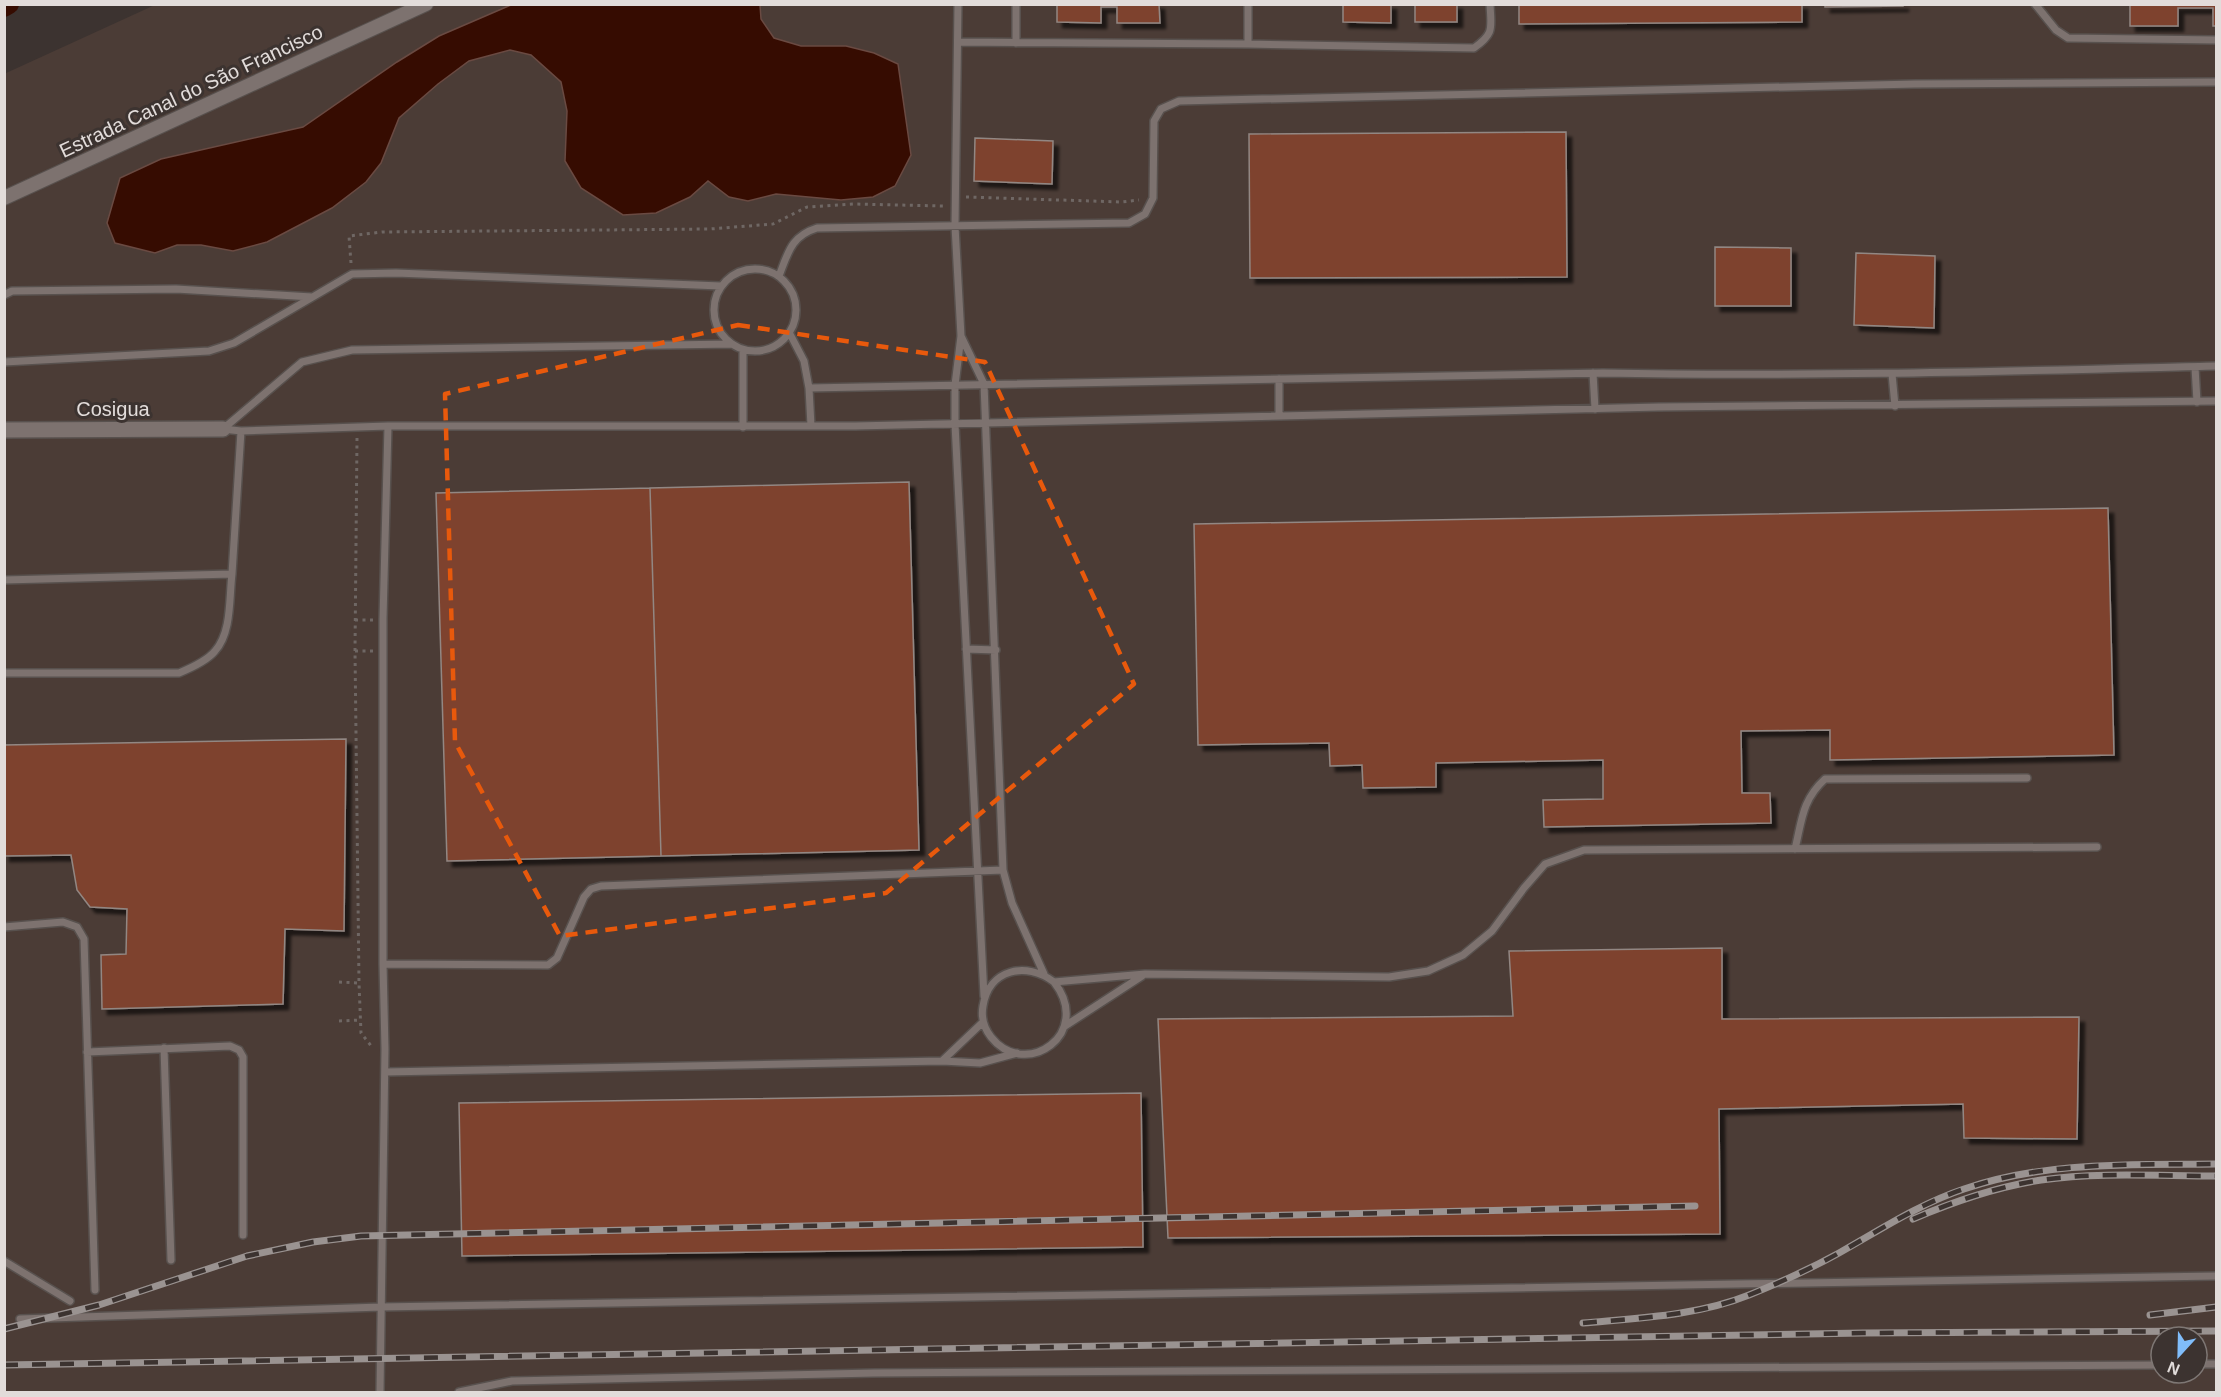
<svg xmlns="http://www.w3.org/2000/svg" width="2221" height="1397" font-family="Arial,sans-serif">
<defs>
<filter id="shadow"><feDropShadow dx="5.5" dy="5.5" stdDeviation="1.5" flood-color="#0009"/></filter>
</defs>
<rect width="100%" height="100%" fill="#3c3330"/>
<path fill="#4b3c36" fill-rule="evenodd" d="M157,4L2216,5V1392H5L4,74ZM2161,1337H2197V1373H2161Z"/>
<path fill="#360c01" stroke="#6a4a42" stroke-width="1.5" d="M511,5H760L761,19L774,38L801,46H846L874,53L898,64L911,155L895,186L873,197L841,200L776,194L748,201L729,197L708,181L690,197L656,213L623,215L581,188L565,161L567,111L561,82L531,55L510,50L469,61L438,84L399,118L381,163L366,182L332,208L267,242L233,251L201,245H177L155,253L115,243L107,223L120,178L161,159L303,127L397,62L439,36Z"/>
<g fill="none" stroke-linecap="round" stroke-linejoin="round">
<path stroke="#360c01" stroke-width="20" d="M4,7L9,4"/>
</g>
<path fill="#7e432e" stroke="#928783" stroke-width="1.5" filter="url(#shadow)" d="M1057,4H1159L1160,23H1117V7H1101V23L1057,22Z
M1343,4H1391V23L1343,22Z
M1415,4H1457V22H1415Z
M1519,4H1802V22L1519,24Z
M1825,4H1903V6L1825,7Z
M2130,4H2216V26H2213V8H2178V26H2130Z
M1566,132L1567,277L1250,278L1249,134Z
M975,138L1053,141L1052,184L974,181Z
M1715,247L1791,248V306H1715Z
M1856,253L1935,256L1934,328L1854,325Z
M909,482L919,850L661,856L650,488Z
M650,488L661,856L447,861L436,493Z
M2108,508L2114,755L1830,760V730L1741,731L1742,793H1770L1771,823L1544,827L1543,800L1603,799V760L1436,763V787L1363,788L1362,765L1330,766L1329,743L1198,745L1194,524Z
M346,739L344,931L285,929L283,1004L102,1009L101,955L126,954L127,909L90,907L77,890L71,855L4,856V745Z
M1722,948V1019L2079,1017L2077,1139L1964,1138L1963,1104L1719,1109L1720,1234L1168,1238L1158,1019L1513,1016L1509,951Z
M1141,1093L1143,1247L462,1256L459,1103Z"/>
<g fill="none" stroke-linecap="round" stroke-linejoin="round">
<g stroke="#58514e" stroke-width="10">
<path id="service" d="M958,4L955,226L961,336L955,385V424L984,996
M1016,4V43
M1248,4V44
M2035,4L2056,30L2068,38L2216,40
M958,42L1248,44L1474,48C1495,33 1491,28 1490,4
M714 310a41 41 0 1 1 82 0a41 41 0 1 1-82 0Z
M779,276C788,253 791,236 817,228L1129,223L1145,214L1153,198L1154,121L1161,109L1179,101L1915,84L2216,82
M4,295L12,291L176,289L312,297
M790,334L804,361L809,388L811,426
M961,336L984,384L1003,870L1012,903L1044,974
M743,350V427
M4,362L209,351L234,343L352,274L396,273L721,286
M2195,367L2197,402
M1593,373L1595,409
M1892,374L1895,406
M809,388L1603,373C1808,377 2012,371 2216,366
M1279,416V379
M223,429L241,431L388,426H855L1659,407L2216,401
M223,429L302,362L352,350L732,344
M4,580L232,574L241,431
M966,649L996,650
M4,673H179C191,668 207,661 215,651C232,632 229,598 232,574
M1795,849C1802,820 1802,800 1825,779L2027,778
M4,927L63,922L77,927L84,939L95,1290
M383,964L548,965L557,958L584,897L591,889L601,886L1003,870
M1054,982C1094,1033 1026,1081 991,1037C984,1028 981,1017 983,1006C989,969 1026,961 1054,982L1145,974L1389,977L1428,971L1463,955L1492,931L1524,888L1545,864L1584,850L2097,847
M1065,1026L1142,976
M164,1048L171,1260
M87,1052L230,1046L239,1050L243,1057V1235
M942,1061L983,1022
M385,1072L942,1061L980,1063L1017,1053
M4,1261L70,1301
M20,1319L381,1307L2216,1276
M2197,1364H2216
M380,1392L385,1049L383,964V619L388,426
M459,1392L512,1381L874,1373L2161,1365"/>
</g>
<g stroke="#58514e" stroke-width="16">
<path id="minor" d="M4,198L426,4"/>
</g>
<g stroke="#58514e" stroke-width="18">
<path id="tertiary" d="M4,430L223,429"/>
</g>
<path stroke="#6f6764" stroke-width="3" stroke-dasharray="3 4.5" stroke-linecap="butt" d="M966,197L1122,202L1139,200
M351,263L349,236L382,232L710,229L773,224L807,207L853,204L944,206
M357,438L355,651L359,983
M355,620H373
M355,651H373
M339,982L359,983L361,1033L372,1047
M339,1021L360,1020"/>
<use href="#service" stroke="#7d726f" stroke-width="7"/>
<use href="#minor" stroke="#7d726f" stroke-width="14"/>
<use href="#tertiary" stroke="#7d726f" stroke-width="15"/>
<g stroke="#9a9391" stroke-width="7">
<path id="rail" d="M1913,1219C1955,1201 1996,1187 2041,1180C2099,1172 2158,1176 2216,1176
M2150,1315L2216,1307
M1583,1323C1638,1318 1697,1316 1749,1295C1779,1283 1810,1269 1839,1253C1880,1230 1919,1204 1964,1189C2045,1161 2132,1165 2216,1164
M4,1329L99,1305L247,1256L313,1242L361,1236L1695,1206
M4,1365L1863,1333L2216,1331"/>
</g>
<use href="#rail" stroke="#3c3330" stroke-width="4.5" stroke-dasharray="14" stroke-linecap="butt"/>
</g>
<path fill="none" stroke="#e8590c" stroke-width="4.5" stroke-dasharray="12 8" stroke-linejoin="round" d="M738,325L985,362L1134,684L886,893L560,936L455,742L445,394Z"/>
<g text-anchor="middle" stroke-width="6" stroke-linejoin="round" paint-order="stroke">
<g font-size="20" fill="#e2dcda" stroke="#3c3330">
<text transform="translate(191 91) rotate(-25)" y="7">Estrada Canal do São Francisco</text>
<text x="113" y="416">Cosigua</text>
</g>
</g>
<rect width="2221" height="1397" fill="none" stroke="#e2dcda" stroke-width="12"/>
<g transform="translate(2179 1355) rotate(202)"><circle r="28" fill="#3c3330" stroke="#7e7774" stroke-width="1.5"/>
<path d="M0-4.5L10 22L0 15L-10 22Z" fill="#80bdfa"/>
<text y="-9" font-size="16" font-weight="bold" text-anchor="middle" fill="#e2dcda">N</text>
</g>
</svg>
